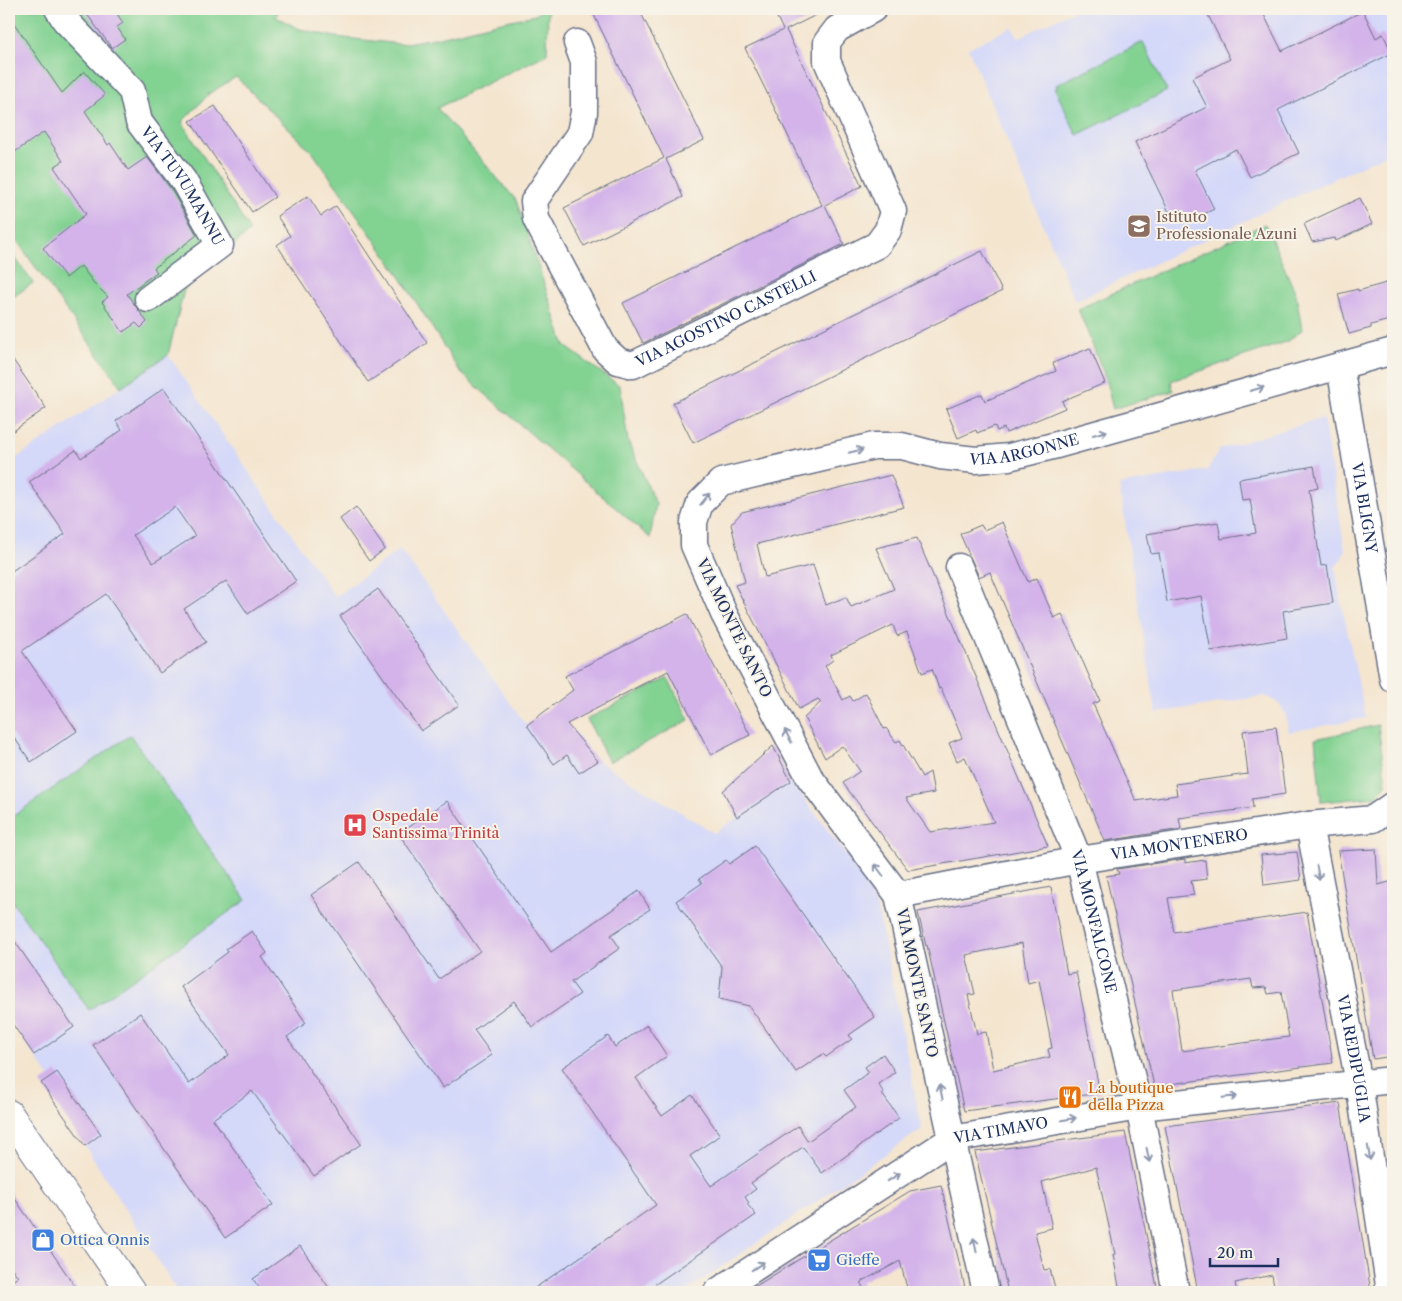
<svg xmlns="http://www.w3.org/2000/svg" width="1402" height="1301" font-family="'Libre Caslon Text',serif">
<rect width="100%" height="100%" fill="#f7f3e8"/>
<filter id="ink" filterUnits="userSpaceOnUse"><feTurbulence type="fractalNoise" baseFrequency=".02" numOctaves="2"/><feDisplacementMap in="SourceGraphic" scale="10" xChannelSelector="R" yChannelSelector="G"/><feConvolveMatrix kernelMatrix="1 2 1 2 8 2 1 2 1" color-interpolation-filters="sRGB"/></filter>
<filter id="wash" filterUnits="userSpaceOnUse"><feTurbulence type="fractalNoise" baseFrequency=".0096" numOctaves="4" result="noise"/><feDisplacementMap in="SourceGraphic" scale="20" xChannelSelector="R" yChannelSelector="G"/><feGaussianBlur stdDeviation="1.12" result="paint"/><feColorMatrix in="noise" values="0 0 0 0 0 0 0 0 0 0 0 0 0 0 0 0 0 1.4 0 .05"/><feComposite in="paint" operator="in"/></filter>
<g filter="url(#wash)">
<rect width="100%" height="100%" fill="#f4e5cf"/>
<path fill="#d4d8f9" d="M1077,9H1393V151L1075,301L968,48L1012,27L1018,38Z
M168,355L335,597L400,549L526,725L553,706L598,761L714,833L791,781L867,883L874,899L879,916L922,1129L685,1292H178L85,1146L41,1083L49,1077L9,1019V463Z
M1323,418L1345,550L1341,560L1335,567L1342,606L1366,718L1289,732L1285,713L1278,703L1265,696L1156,713L1119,485L1207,470L1220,449Z"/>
<path fill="#82d292" stroke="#4e8078" d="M9,9H279L276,17L300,29L335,37L401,44L440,37L497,23L535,15L544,9H548L547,54L437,108L516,200L565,346L620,386L628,441L656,504L650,538L460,372L396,270L313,153L236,77L210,93L182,122L250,231L184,290L168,355L121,387L9,230Z
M1143,42L1167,91L1077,135L1055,89L1057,88L1056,85Z
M1265,224L1296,294L1302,330L1286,342L1171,381L1173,391L1113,409L1104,374L1078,309Z
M9,249L33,283L9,300Z
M668,678L689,720L609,762L587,719Z
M1378,725L1386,784L1376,797L1321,802L1315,739Z
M130,735L246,900L89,1010L9,897V819Z"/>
<g id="blocks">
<path fill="#d3b3ea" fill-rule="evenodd" d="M83,9H114L123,23L117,27L125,39L112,48Z
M591,9H639L704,140L666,159L683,197L584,246L564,208L664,158Z
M773,9H828L786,30L862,186L825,205L844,244L643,343L623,303L822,205L745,48L783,30Z
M1205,9H1261L1282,51L1363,11L1376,38L1383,34L1392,53L1278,110L1299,153L1250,177L1236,149L1195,170L1214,209L1188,222L1182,210L1171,216L1135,142L1207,107L1192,78L1230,59Z
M9,16L62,93L84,71L105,95L85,111L108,145L110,143L128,170L147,157L171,189L197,235L154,268L157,272L127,294L147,322L141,328L136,323L123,332L102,302L108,297L93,282L81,266L66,278L43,248L86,214L54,167L63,161L44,132L9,156Z
M215,106L275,197L252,212L190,121Z
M308,196L321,216L336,206L427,343L368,382L277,245L290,236L277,216Z
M1360,198L1372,224L1336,241L1335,238L1312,242L1304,224Z
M982,251L1002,291L693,443L673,403Z
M1393,281V319L1371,325V328L1349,334L1338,294L1358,289V291Z
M1090,348L1105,383L1062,401L1065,408L1006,433L1004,428L997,431L995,426L977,433L976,430L958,438L946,409L982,394L985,401L1056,371L1053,363Z
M9,354L46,408L9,434Z
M164,388L296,581L248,614L226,581L184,609L206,642L160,673L106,594L22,651L77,731L31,762L9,730V573L65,534L29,482L76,450L81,458L122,430L116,421ZM175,507L195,536L153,563L133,535Z
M1314,466L1318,488L1309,490L1321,566L1327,565L1333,603L1283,611L1287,638L1211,651L1201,596L1167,602L1159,553L1151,554L1147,534L1218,522L1221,539L1256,533L1250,499L1242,500L1239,479Z
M891,475L904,507L757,544L765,577L813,565L826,605L846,597L851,607L894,589L876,548L917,538L1048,846L908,870L843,783L860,771L842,746L825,758L804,718L821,702L818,699L799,709L735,585L745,582L731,524L742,512ZM893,625L897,636L907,632L922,673L932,669L939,689L941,688L962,738L949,743L957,761L965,757L994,822L930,832L906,798L934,793L930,772L922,777L900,740L896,742L886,728L884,729L866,693L853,701L850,696L843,700L825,666L833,660L831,655Z
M356,507L385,549L369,561L340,519Z
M1002,522L1028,582L1037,578L1054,618L1062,614L1100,701L1093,704L1136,801L1177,795L1175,784L1248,774L1243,731L1276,727L1285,794L1252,799L1253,808L1179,818L1181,829L1105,841L990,572L979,577L960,534L981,525L984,530Z
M378,589L459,705L421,731L340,616Z
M687,614L750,735L711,755L668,671L567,724L598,761L579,773L567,755L554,764L527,725L573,690L565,676Z
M773,746L791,781L737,817L723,791Z
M447,801L551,952L639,891L650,909L611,935L620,948L571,982L580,994L532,1027L514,1001L474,1030L492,1055L443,1088L311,895L359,862L439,979L480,951L399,834Z
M755,846L875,1017L849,1035L852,1039L826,1057L823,1054L796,1072L749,1006L719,999L722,967L676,901L702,883L699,879L726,860L729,864Z
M1376,849L1378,885L1393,881V1056L1373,1059L1338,851Z
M1297,852L1301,880L1264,885L1261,855Z
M1185,859V863L1205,860L1207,879L1191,881L1194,895L1168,898L1174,932L1307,912L1333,1063L1154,1086L1106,876L1119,874L1117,869ZM1251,979L1253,988L1266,987L1268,994L1281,992L1289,1037L1182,1051L1173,990Z
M1051,887L1067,974L1076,972L1100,1093L964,1111L927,945L926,946L918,912ZM1022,943L1028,983L1039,980L1052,1048L1048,1049L1050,1057L993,1070L986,1032L977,1034L968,995L975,994L966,955Z
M252,931L267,953L262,957L306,1023L287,1037L361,1144L314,1176L252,1091L213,1119L273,1205L225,1238L93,1045L140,1013L189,1084L229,1055L181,987L228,952L226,949Z
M9,933L74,1027L34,1055L9,1019Z
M647,1025L667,1056L636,1078L662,1116L692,1095L720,1135L690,1156L711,1186L798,1126L808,1141L856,1107L844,1090L869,1072L865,1067L883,1054L895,1072L878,1084L884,1093L882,1094L899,1118L822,1173L803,1147L751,1183L756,1189L745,1197L749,1203L747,1204L756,1215L644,1292H529L656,1205L562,1068L608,1036L615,1047Z
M57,1072L101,1134L85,1146L41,1083Z
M1340,1103L1371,1292H1275L1272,1275L1235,1283L1237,1292H1198L1165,1126Z
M1125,1132L1158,1292H1120L1113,1255L1115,1254L1096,1167L1042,1182L1052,1228L1035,1232L1044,1270L1050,1269L1056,1292H1008L975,1152Z
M941,1185L966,1292H908L900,1261L861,1282L864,1292H746L910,1191Z
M9,1190L79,1292H9V1283L18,1277L9,1264Z
M300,1246L332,1292H262L253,1279Z"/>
</g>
</g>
<g filter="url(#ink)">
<use href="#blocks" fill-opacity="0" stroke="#676f86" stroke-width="1"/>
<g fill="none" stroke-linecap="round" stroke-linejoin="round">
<g stroke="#676f86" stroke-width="29">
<g id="minor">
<path id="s1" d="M58,9L65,20L132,91L139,122L183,180L220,245L148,299"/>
<path id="s2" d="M577,43L584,62V112L580,133L534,201L536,219L605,349L618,361L633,365L877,245L888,230L893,211L827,61V42L837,29L873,9"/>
<path id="s3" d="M1340,366L1393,679"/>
<path id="s4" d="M959,567L1079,860L1139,1107L1176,1292"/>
<path id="s5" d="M1309,825L1359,1083L1390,1292"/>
<path id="s6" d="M898,895L1079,860L1309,825L1373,819L1393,805"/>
<path id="s7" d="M717,1292L952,1139L1139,1107L1393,1080"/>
<path id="s8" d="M986,1292L898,895L810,778L724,614L694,545V522L700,503L721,482L874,446H902L940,456L976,460L1009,457L1053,446L1393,351"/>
</g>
</g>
<g stroke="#676f86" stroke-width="30">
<path id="tertiary" d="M9,1114L131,1292"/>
</g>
<use href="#minor" stroke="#fff" stroke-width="26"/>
<use href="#tertiary" stroke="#fff" stroke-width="28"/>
</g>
<defs><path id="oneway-shaft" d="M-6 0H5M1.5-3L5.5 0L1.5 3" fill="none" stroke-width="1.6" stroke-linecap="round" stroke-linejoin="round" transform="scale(1.25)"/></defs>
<g stroke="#8d97ae">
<use href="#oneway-shaft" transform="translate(1257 389) rotate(-16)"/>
<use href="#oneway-shaft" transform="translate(1100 433) rotate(-16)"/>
<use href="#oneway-shaft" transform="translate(856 451) rotate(-13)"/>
<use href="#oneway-shaft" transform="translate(705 499) rotate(-51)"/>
<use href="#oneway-shaft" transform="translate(788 736) rotate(-118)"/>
<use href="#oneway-shaft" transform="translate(879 870) rotate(-127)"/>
<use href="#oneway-shaft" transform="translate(1318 873) rotate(79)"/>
<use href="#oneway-shaft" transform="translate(941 1092) rotate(-102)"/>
<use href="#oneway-shaft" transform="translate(1230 1097) rotate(-6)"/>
<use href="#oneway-shaft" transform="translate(1069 1119) rotate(-10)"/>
<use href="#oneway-shaft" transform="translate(1369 1153) rotate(81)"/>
<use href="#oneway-shaft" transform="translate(1148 1155) rotate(79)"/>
<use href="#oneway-shaft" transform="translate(894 1177) rotate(-33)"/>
<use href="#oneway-shaft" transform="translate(975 1245) rotate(-102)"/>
<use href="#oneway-shaft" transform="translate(758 1266) rotate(-33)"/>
</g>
</g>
<defs>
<g id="school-square" transform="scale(1.25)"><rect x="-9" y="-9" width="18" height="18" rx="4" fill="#8d6e63" stroke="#f7f3e8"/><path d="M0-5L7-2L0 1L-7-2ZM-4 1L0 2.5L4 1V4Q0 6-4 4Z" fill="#fff"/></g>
<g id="hospital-square" transform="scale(1.25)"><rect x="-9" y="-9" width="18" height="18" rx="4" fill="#e0444e" stroke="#f7f3e8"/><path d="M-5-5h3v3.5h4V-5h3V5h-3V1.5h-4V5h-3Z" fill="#fff"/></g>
<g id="restaurant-square" transform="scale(1.25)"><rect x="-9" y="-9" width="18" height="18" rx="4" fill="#e8710a" stroke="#f7f3e8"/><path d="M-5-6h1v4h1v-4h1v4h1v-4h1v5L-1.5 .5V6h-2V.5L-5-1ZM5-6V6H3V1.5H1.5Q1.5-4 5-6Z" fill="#fff"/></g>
<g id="shop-square" transform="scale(1.25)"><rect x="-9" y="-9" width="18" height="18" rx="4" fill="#3f7fe0" stroke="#f7f3e8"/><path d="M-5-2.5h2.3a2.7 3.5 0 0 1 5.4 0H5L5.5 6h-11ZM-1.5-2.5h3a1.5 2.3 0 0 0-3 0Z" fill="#fff"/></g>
<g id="supermarket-square" transform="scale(1.25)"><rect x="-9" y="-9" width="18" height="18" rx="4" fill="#3f7fe0" stroke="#f7f3e8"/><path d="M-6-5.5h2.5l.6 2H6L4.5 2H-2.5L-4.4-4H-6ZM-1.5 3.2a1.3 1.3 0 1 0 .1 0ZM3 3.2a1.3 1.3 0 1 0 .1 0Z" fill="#fff"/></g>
</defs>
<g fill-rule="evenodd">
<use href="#school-square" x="1139" y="226"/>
<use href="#hospital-square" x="355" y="825"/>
<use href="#restaurant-square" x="1070" y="1097"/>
<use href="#shop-square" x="43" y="1240"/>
<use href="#supermarket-square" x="819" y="1260"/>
</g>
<g text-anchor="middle" stroke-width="4" stroke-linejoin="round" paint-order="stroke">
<g font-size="15" fill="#1b2f5e" stroke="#f7f3e8">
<text dy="5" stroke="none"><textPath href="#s1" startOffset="220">VIA TUVUMANNU</textPath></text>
<text dy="5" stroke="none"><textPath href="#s2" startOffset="476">VIA AGOSTINO CASTELLI</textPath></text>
<text dy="5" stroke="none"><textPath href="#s8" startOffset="1196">VIA ARGONNE</textPath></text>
<text dy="5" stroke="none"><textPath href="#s3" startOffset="144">VIA BLIGNY</textPath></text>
<text transform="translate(734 628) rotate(64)" y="5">VIA MONTE SANTO</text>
<text dy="5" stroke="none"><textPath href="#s6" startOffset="286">VIA MONTENERO</textPath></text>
<text dy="5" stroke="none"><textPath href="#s4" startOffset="380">VIA MONFALCONE</textPath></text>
<text transform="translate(917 983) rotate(78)" y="5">VIA MONTE SANTO</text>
<text dy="5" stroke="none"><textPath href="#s5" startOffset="238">VIA REDIPUGLIA</textPath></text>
<text dy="5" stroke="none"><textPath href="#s7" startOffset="330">VIA TIMAVO</textPath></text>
</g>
<g font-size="15" fill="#785e54" stroke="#f7f3e8" text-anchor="start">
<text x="1156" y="222">Istituto<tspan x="1156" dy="17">Professionale Azuni</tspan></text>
</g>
<g font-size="15" fill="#be3a42" stroke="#f7f3e8" text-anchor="start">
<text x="372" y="821">Ospedale<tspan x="372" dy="17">Santissima Trinità</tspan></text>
</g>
<g font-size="15" fill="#c56008" stroke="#f7f3e8" text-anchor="start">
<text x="1088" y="1093">La boutique<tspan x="1088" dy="17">della Pizza</tspan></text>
</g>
<g font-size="15" fill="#366cbe" stroke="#f7f3e8" text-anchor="start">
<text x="60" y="1245">Ottica Onnis</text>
<text x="836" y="1265">Gieffe</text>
</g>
</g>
<rect width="1402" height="1301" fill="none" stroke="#f7f3e8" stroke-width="30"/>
<path d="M1210 1258v8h68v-8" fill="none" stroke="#1b2f5e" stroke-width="2.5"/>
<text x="1217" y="1258" font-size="15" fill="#1b2f5e" stroke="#f7f3e8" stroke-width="4" paint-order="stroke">20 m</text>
</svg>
